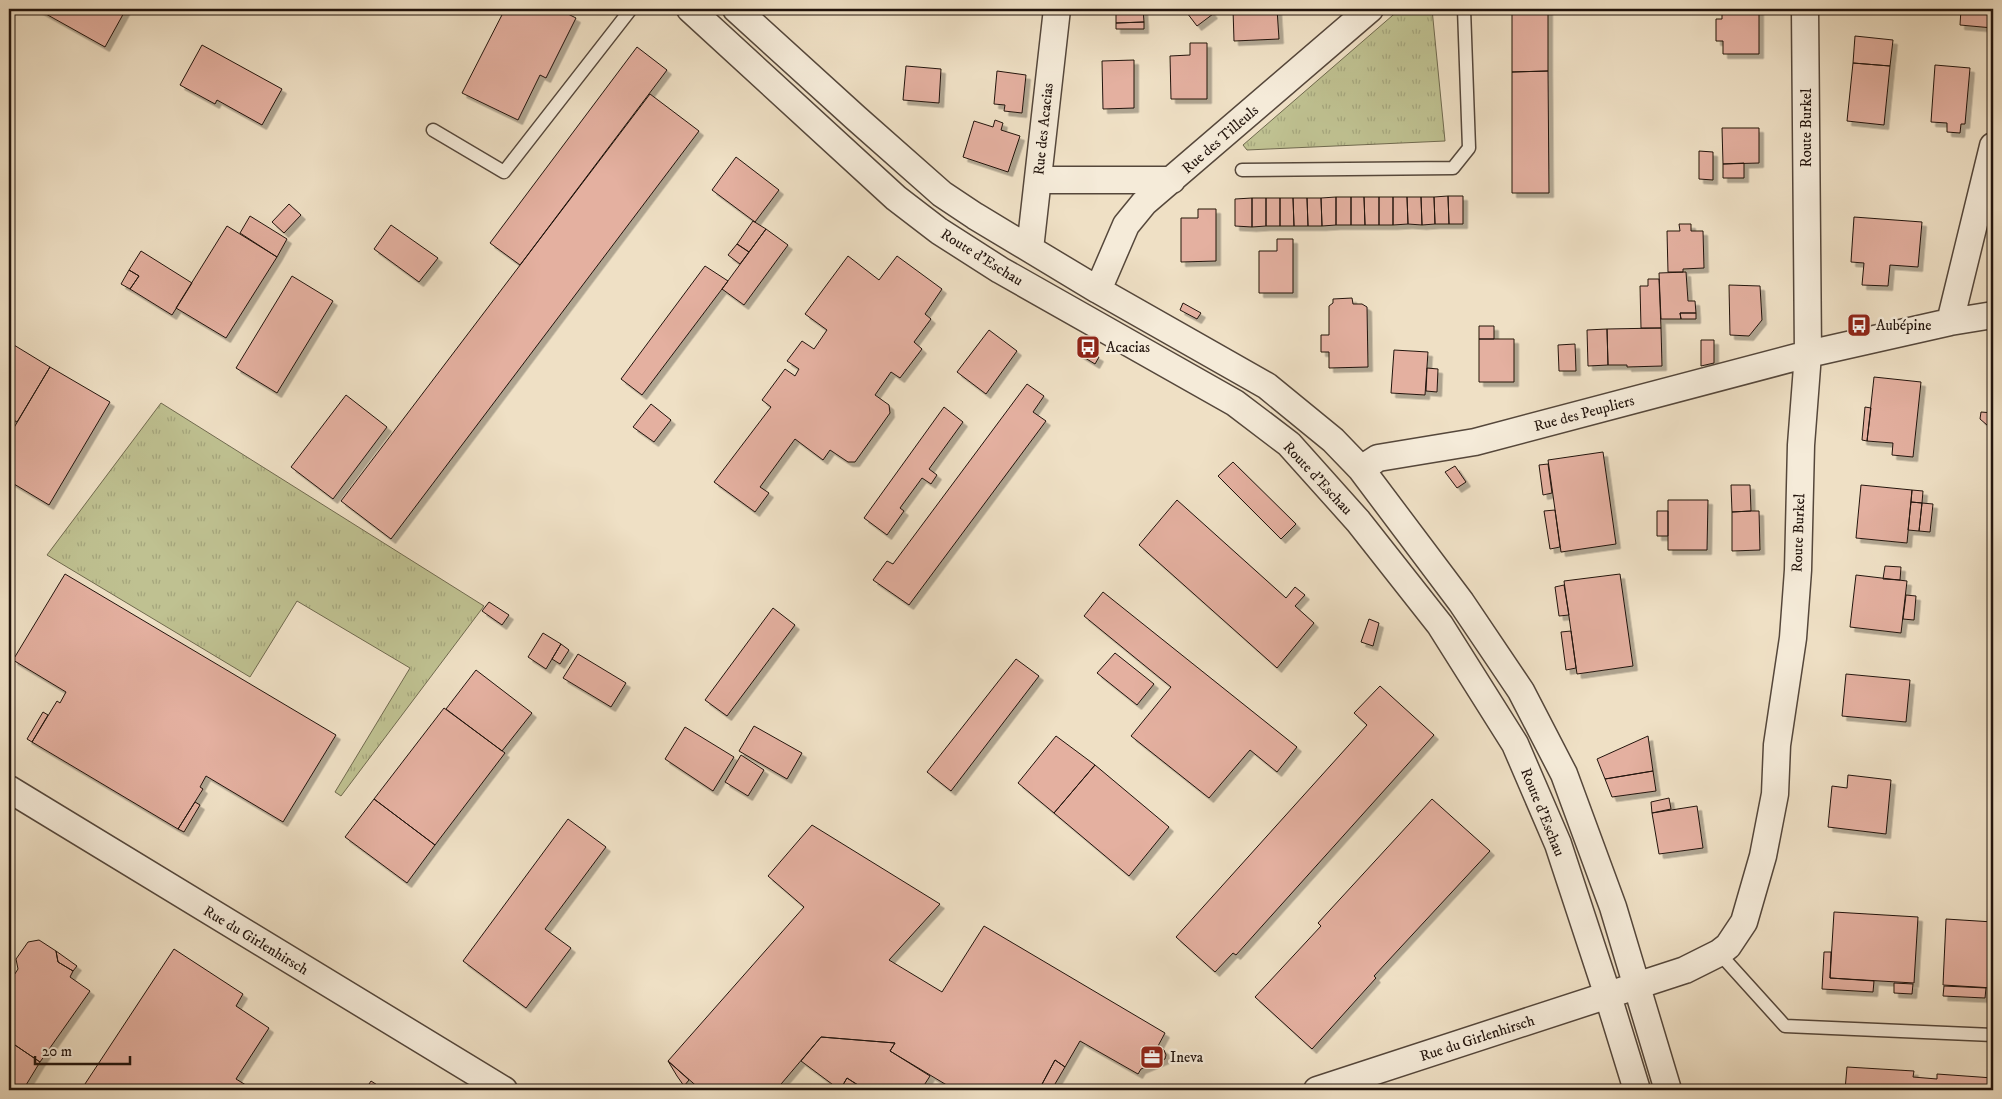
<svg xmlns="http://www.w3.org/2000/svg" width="2002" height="1099" font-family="'IM FELL DW Pica',serif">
<defs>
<pattern id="grass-tufts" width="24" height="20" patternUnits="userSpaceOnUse" patternTransform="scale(1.25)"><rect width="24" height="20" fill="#bfc191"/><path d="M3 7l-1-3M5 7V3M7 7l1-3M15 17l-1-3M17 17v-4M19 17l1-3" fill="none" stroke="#a4a57c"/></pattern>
<filter id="shadow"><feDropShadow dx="4.5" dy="4.5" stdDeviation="0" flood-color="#0004"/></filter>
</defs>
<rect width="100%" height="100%" fill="#efe0c5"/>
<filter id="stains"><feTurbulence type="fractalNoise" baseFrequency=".004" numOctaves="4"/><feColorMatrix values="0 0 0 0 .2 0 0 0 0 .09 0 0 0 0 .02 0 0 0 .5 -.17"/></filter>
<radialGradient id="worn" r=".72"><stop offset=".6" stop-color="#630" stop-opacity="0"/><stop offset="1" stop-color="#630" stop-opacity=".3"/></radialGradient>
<path fill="url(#grass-tufts)" stroke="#706a4f" d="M1400,9H1432L1445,141L1247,150L1243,145Z
M161,403L484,606L341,796L335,792L410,668L297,601L250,677L47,555Z"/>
<path fill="#e4b0a0" stroke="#22140d" filter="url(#shadow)" d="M37,9H126L105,47Z
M505,9H558L576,18L546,78L540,75L518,120L462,93Z
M1116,9H1143L1144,22L1116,23Z
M1184,9H1209L1213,14L1197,26Z
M1233,9H1277L1279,39L1234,41Z
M1512,9H1548V71L1512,72Z
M1722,9H1759V54H1723V41H1716V19H1722Z
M1961,9H1993V28L1960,25Z
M1144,22V29H1116V23Z
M1855,36L1893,40L1890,66L1853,63Z
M1190,43H1207V99H1171L1170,56L1190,55Z
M202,45L282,89L262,125L217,100L215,104L180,85Z
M637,47L667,70L520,265L490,243Z
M1134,60V108L1103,109L1102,61Z
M1853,63L1890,66L1884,125L1847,121Z
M1935,65L1970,68L1965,124H1961L1960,133L1947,132V123L1931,122Z
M906,66L941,69L939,103L903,100Z
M997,71L1026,75L1022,113L1004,111L1005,105L994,104Z
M1548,71L1549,193H1512V72Z
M650,94L699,131L391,539L341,501Z
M995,120L1003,123L1001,130L1020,136L1008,172L963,157L974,121L993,127Z
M1722,128H1759V163L1723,164Z
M1699,151L1713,152V180L1699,179Z
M736,157L779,190L755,222L712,190Z
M1744,163V178H1723V164Z
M1448,196H1463V224H1449Z
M1448,196L1449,224H1435L1434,197Z
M1336,197H1351V225H1336Z
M1336,197V225L1322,226L1321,198Z
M1351,197H1364L1365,225H1351Z
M1364,197H1379V225H1365Z
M1379,197H1393V225H1379Z
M1393,197H1407L1408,224L1393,225Z
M1407,197H1421L1422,225L1408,224Z
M1421,197H1434L1435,224L1422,225Z
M1252,198H1266V226L1252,227Z
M1252,198V227L1235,226V199Z
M1266,198H1280V226H1266Z
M1280,198H1293L1294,226H1280Z
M1293,198H1307L1308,226H1294Z
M1307,198H1321L1322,226H1308Z
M289,204L301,215L284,233L272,222Z
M1198,209H1216V261L1181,262V218H1198Z
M250,216L287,239L277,257L240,233Z
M1854,217L1922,222L1918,267L1890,265L1888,286L1862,285L1864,263L1851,262Z
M753,221L766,229L749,252L737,244Z
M1679,224H1691V231H1703L1704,268L1683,269V272H1668L1667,231H1680Z
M391,225L438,258L419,282L374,249Z
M227,226L277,257L226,338L176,308Z
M766,229L788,245L744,305L722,289Z
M1277,239H1293V293H1259V251H1277Z
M737,244L749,252L740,264L728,255Z
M141,251L192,283L172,315L130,289L139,276L129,270Z
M848,256L879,280L897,256L942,289L925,314L931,319L914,342L922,349L900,378L891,372L875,395L889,405L890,413L855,462H848L830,450L823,460L795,439L760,487L769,493L755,512L714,482L771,407L762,400L785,369L795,376L799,369L787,361L802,341L814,349L827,330L805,314Z
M705,266L728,281L642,395L621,379Z
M129,270L139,276L130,289L121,284Z
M1686,272L1688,301H1695L1696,313H1680L1681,319H1661L1659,273Z
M292,276L333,301L277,393L236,368Z
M1648,279H1659L1661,328H1641L1640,286H1648Z
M1729,285L1760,286L1762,320L1749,336L1730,335Z
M1352,298L1353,304H1362L1367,307L1368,367L1329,368V352H1321V335H1329V306L1333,303V299Z
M1183,303L1201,313L1197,319L1180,310Z
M1680,313H1696V319H1681Z
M1479,326H1494V339H1479Z
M1661,328L1662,366L1627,367V365H1608L1607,329Z
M1607,329L1608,365L1588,366L1587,330Z
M989,330L1017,351L986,394L957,372Z
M1479,339H1514V382H1479Z
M1701,340H1714V363L1701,366Z
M9,342L50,367L17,422L9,417Z
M1575,344L1576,371H1559L1558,345Z
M1081,347L1099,357L1095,364L1077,353Z
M1394,350L1428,352L1425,395L1391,393Z
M50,367L110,402L49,505L9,481V436Z
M1427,368L1438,369L1437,392L1426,391Z
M1874,377L1921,382L1913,457L1892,455L1893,443L1867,441Z
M1027,384L1044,396L1033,412L1046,421L909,605L873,580L887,561L893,564Z
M346,395L387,427L333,499L291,467Z
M651,404L671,420L654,442L633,427Z
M944,407L963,422L929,469L937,475L931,484L922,478L900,508L904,511L887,535L864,518Z
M1865,407L1871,408L1867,441L1862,440Z
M1981,412L1993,413V426L1987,425L1980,419Z
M1603,452L1616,544L1561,552L1548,460Z
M1233,462L1296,524L1281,539L1218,476Z
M1548,464L1552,493L1543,495L1539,465Z
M1455,466L1466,482L1457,488L1445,472Z
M1731,485H1750L1751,511L1732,512Z
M1861,485L1912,490L1907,543L1856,538Z
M1912,490L1923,491L1922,503L1911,502Z
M1177,500L1286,598L1295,587L1305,595L1295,606L1314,623L1277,668L1139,545Z
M1668,500H1708L1707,550H1668Z
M1911,502L1922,503L1919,531L1908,530Z
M1922,503L1933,504L1930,532L1919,531Z
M1555,510L1560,547L1550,549L1544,511Z
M1657,511H1668V536H1657Z
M1751,511H1759L1760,550L1732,551V512Z
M1885,566L1901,567L1900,580L1883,579Z
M65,574L336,735L283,822L206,776L200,787L203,789L178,829L32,742L57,701L60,703L66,692L13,660Z
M1620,574L1633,666L1577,674L1564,581Z
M1856,575L1907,581L1901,633L1850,627Z
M1564,585L1569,615L1559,616L1555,587Z
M1103,592L1297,747L1277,772L1250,750L1209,798L1131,736L1171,687L1084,616Z
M1906,595L1916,596L1914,620L1903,619Z
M489,602L509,615L502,625L482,611Z
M773,608L795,625L727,716L705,700Z
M1369,619L1379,623L1373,646L1361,642Z
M1571,631L1576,668L1566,670L1561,632Z
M543,633L561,644L546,669L528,657Z
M561,644L569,650L560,664L552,659Z
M1115,653L1154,684L1137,705L1097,673Z
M578,654L626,683L611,707L563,678Z
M1016,659L1039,676L951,791L927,772Z
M1990,666L1993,667V692H1988Z
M476,670L532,713L502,751L446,709Z
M1846,674L1910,680L1906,722L1842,716Z
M1380,686L1434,735L1236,955L1233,953L1215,972L1176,937L1367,725L1354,713Z
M444,708L505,753L435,845L374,799Z
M43,712L48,715L32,742L27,739Z
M754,726L802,753L787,779L739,751Z
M685,727L734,757L713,791L665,759Z
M1056,736L1095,765L1054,813L1018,783Z
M1648,736L1653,771L1605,779L1597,759Z
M741,755L764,770L748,796L725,782Z
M1095,765L1169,827L1129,876L1054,813Z
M1653,771L1656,791L1612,797L1605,779Z
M1848,775L1891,780L1886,834L1828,827L1832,786L1847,788Z
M1669,798L1671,809L1652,813L1651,802Z
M374,799L435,845L407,883L345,837Z
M1432,799L1490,851L1374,976L1376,978L1312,1049L1255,997L1321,926L1318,923Z
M195,802L200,805L184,832L178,829Z
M1697,806L1703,848L1659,854L1652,813Z
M568,819L606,847L545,929L571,948L526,1008L463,961Z
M812,825L940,904L889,960L942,992L984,926L1165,1033L1158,1046L1164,1050L1166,1055L1165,1059L1141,1069L1138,1074L1080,1041L1065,1067L1055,1060L1039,1090H955L890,1051L895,1043L821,1037L776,1090H701L668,1061L804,907L768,876Z
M1834,912L1918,917L1914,983L1830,978Z
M1946,919L1993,922V988L1943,985Z
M39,940L56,951L58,962L73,971L70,977L90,991L40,1062L9,1041V983L18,969L16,959L28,942Z
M174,949L243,994L236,1006L269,1028L236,1079L254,1090H81Z
M56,951L77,966L73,971L58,962Z
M1824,952H1831L1830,978L1874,981L1873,992L1822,989Z
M1894,983L1913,984L1912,994L1894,993Z
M1944,986L1986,988L1985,998L1943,996Z
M821,1037L895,1043L890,1051L930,1076L921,1090H866L847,1078L840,1090L801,1061Z
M9,1041L40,1062L23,1090H9Z
M1055,1060L1065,1067L1052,1089L1042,1084Z
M668,1061L689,1080L684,1086L677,1076Z
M1847,1067L1914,1071L1913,1077L1937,1079V1074L1993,1078V1090H1845Z
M847,1078L862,1088L861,1090H840Z
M371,1081L385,1090H365Z"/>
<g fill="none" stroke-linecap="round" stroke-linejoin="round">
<g stroke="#55473b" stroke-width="15">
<path id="service" d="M433,130L504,172L631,9
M1242,170L1453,168L1469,148L1464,9
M1719,953L1785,1026L1993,1035"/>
</g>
<g stroke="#55473b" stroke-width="29">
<path id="minor" d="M690,9L896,198L939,231L1000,270L1235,403L1289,444L1358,521L1440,625L1515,744L1558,844L1608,996L1637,1090
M736,9L856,118L942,194L975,216L1098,290L1267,386L1333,440L1361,469L1461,602L1521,691L1564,774L1613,907L1668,1090
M1038,180H1172
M1030,249L1057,9
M1098,290L1126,225L1144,203L1370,9
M1950,322L1993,315
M1361,469L1378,458L1475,442L1808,354L1950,322L1993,146
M9,789L504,1090
M1317,1090L1685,970L1719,953L1728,946L1744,922L1763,856L1775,794L1777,745L1793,638L1798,570L1801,445L1808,354L1805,9"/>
</g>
<use href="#service" stroke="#f5ebd9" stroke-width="12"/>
<use href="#minor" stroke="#f5ebd9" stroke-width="26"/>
</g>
<defs>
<g id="bus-square" transform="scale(1.25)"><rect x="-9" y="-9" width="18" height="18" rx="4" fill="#8f2418" stroke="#f5ebd9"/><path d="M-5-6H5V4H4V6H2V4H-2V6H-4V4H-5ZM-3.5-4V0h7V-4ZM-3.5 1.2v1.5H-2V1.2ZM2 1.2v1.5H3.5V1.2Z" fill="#fff"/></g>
<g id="office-square" transform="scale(1.25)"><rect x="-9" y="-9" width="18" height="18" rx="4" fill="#8f2418" stroke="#f5ebd9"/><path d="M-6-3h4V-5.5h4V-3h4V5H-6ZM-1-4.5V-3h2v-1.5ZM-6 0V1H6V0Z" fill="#fff"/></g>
</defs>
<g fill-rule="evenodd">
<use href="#bus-square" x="1859" y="325"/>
<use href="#bus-square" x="1088" y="347"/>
<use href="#office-square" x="1152" y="1057"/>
</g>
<g text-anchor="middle" stroke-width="5" stroke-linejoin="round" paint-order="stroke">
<g font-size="15" fill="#22140d" stroke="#f5ebd9">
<text transform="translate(1806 128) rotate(-90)" y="5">Route Burkel</text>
<text transform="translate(1043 129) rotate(-84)" y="5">Rue des Acacias</text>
<text transform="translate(1220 139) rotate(-41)" y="5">Rue des Tilleuls</text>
<text transform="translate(982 257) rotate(32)" y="5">Route d'Eschau</text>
<text transform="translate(1584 413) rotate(-15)" y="5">Rue des Peupliers</text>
<text transform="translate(1318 478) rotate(47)" y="5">Route d'Eschau</text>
<text transform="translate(1798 533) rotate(-88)" y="5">Route Burkel</text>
<text transform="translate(1543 812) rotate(68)" y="5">Route d'Eschau</text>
<text transform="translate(256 940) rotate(31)" y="5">Rue du Girlenhirsch</text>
<text transform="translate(1477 1038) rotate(-18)" y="5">Rue du Girlenhirsch</text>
</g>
<g font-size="15" fill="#22140d" stroke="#f5ebd9" text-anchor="start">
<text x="1876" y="330">Aubépine</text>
<text x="1106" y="352">Acacias</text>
<text x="1170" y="1062">Ineva</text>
</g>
</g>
<rect width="2002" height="1099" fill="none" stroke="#efe0c5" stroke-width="30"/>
<rect x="10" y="10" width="1982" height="1079" fill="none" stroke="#22140d" stroke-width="2.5"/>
<rect x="15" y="15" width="1972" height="1069" fill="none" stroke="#22140d"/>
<path d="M35 1056v8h95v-8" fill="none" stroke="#22140d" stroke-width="2.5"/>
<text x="42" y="1056" font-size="15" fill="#22140d" stroke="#f5ebd9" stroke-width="4" paint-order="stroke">20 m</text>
<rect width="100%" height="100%" filter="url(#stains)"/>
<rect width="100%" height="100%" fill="url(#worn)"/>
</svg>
